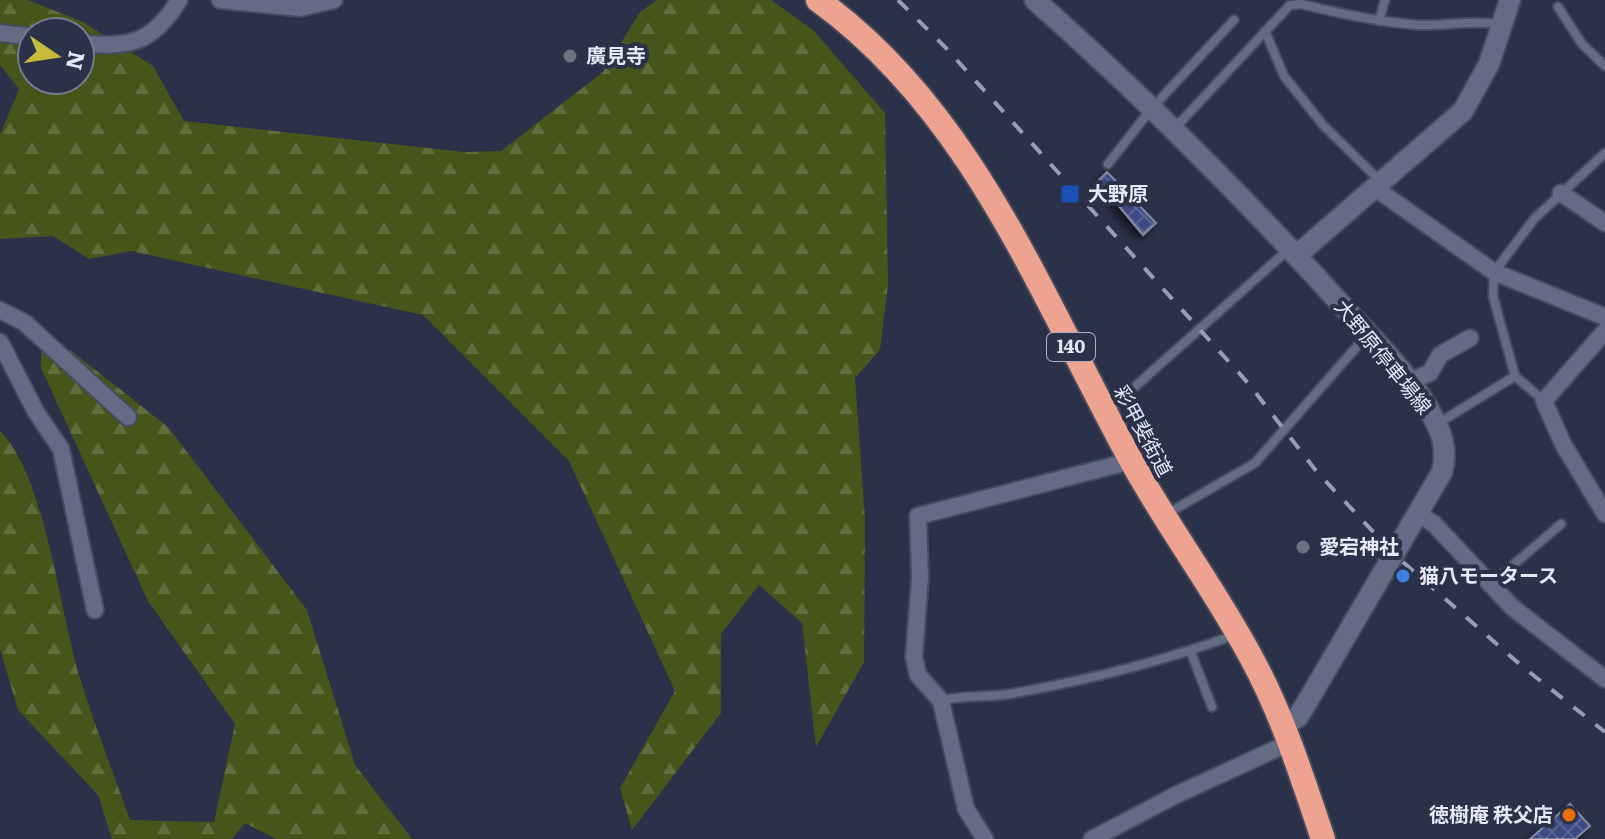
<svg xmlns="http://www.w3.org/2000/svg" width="1605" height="839" font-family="Literata,'Noto Sans JP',serif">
<defs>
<pattern id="forest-firs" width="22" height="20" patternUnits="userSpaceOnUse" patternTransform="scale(2)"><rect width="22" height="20" fill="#46551a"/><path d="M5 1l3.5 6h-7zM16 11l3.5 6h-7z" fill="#616d3c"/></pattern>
<pattern id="building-cross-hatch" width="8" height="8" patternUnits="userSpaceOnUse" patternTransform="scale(2)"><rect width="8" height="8" fill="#3e4a83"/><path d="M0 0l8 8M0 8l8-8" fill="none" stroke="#5a6495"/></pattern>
<filter id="shadow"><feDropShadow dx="-4.5" dy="4.5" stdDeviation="4" flood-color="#0009"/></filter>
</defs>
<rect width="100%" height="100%" fill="#2b3148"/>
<path fill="url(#forest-firs)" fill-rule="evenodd" d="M0,0H28L83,22L153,66L184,121L464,152L501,151L603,72L640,12L657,0H771L813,30L885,113L888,285L880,350L855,378L865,519L864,662L816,747L802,623L759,585L721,634V713L632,830L620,788L675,691L569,461L423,315L131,251L89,259L53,236L0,239V135L19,89L0,65ZM32,32H80V80H32Z
M42,328L168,427L307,610L355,765L412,839H276L245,823L232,839H112L98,795L18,710L0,649V431C45,475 60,612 79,675C94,724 113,772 130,820L214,822L235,724L148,601L41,368Z"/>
<path fill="url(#building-cross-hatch)" stroke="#8289a4" stroke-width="2" filter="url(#shadow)" d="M1107,172L1156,223L1143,235L1098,181Z
M1570,804L1590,826L1575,839H1530Z"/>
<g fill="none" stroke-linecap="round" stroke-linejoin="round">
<g stroke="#464b5d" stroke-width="12">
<path id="lane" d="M1558,7L1582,44L1605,66
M1379,21L1385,0
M1265,31L1284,76L1323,125L1380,181
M1175,128L1290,5L1301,4C1341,14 1379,22 1419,25C1449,26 1469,20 1501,24
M1108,164L1152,108L1234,20
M1544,401L1515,376L1493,296L1494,272L1534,219L1605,153
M1109,410L1290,248
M1437,424L1515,376
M1165,515L1255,463L1367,335
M1491,584L1561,524
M1190,650L1212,707
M941,701C964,694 986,698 1009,694C1085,681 1164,661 1237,634"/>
</g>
<g stroke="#464b5d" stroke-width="20">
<path id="street" d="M220,0L300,8L334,0
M0,33L32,37
M80,43C128,49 153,43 179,0
M1375,188L1494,272L1605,317
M1561,193L1605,223
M0,310L25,323L128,417
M1605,331L1544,401L1563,444L1605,514
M0,342L36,412L61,449L95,610
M1408,382L1430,373L1440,355L1470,338
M1419,514L1434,524L1512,607L1605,679
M985,839L966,809L941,701L918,675L914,657L920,577L918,516L1131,461
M1092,839L1176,795L1291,742"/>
</g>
<g stroke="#464b5d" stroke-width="24">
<path id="secondary" d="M1035,0C1142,95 1242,195 1338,301C1372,339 1415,378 1437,425C1444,439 1446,456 1442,472L1306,704L1298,717L1284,725
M1297,255L1463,111L1489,64L1510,0"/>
</g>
<g stroke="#464b5d" stroke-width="28">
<path id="highway" d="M818,0C974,113 1042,299 1132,462C1169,529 1216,591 1252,659C1283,716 1302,777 1323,839"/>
</g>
<use href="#lane" stroke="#646c85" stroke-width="8"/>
<use href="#street" stroke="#646c85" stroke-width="16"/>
<use href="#secondary" stroke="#646c85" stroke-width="20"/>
<use href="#highway" stroke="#eea390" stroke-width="24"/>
<path stroke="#989daf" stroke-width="4" stroke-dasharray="14 14" stroke-linecap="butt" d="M898,0L945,47L1248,383L1317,472L1395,555L1523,667L1605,732"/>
</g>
<g fill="#6b7280" stroke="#2b3148" stroke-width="3">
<circle cx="570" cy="56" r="8"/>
<circle cx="1303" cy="547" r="8"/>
</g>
<rect fill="#1a4fb4" stroke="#2b3148" stroke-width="3" x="1060" y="184" width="20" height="20" rx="4"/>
<circle fill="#3f7fe0" stroke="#2b3148" stroke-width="3" cx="1403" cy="576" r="8"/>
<circle fill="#e8710a" stroke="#2b3148" stroke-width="3" cx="1569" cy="815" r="8"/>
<g text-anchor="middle" stroke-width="8" stroke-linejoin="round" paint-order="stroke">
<rect fill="#2b3148" stroke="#acb1c2" stroke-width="2" x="1047" y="333" width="48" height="28" rx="6"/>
<g font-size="18" font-weight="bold" fill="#e4e8f7">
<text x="1071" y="353">140</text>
</g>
<g font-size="20" font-weight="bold" fill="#e4e8f7" stroke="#2b3148" text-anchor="start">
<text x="586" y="63">廣見寺</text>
<text x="1088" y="201">大野原</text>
<text x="1319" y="554">愛宕神社</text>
<text x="1419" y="583">猫八モータース</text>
<text x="1553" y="822" text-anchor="end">徳樹庵 秩父店</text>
</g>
<g font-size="20" fill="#e4e8f7" stroke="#2b3148">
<text transform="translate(1383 357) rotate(51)" y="7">大野原停車場線</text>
<text transform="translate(1143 431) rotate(62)" y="7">彩甲斐街道</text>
</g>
</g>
<g transform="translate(56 56) rotate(103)"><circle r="38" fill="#2b3148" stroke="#757a8e" stroke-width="2"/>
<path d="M0-6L14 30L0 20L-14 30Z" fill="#c5bc3d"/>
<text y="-12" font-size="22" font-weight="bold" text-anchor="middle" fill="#e4e8f7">N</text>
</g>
</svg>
